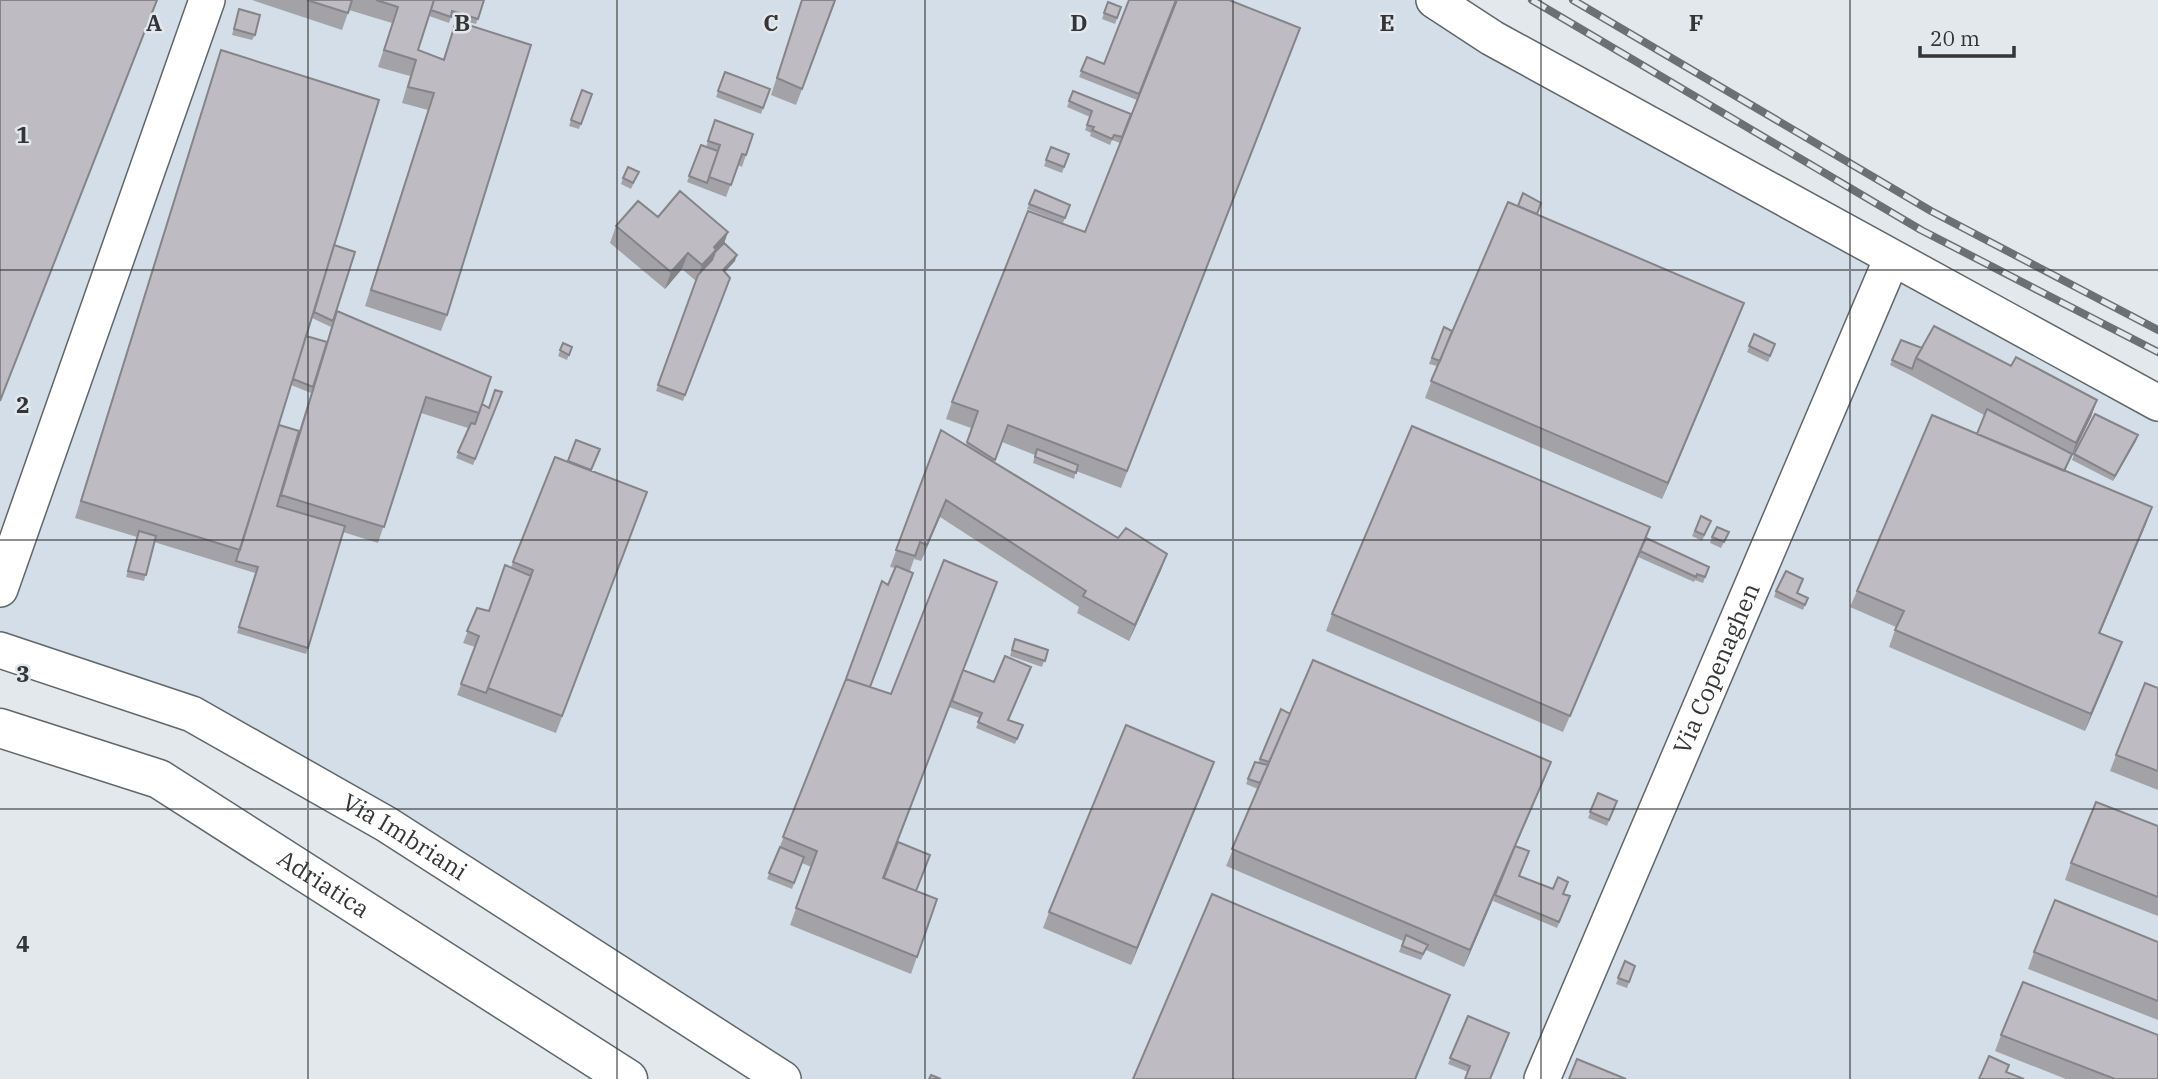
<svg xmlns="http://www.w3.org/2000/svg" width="2158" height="1079" font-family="'IBM Plex Serif',serif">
<rect width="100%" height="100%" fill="#e3e8ed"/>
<path fill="#d3dee9" d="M0,0H1434L2158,403V1079H783L192,714L0,650Z"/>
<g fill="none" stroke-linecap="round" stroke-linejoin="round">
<g stroke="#61666a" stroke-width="38">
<g id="minor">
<path d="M1434,0L1492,38L2158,403"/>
<path d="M0,589L207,0"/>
<path id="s1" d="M0,650L192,714L386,824L783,1079"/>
<path id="s2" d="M1542,1079L1892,258"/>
</g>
</g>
<g stroke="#61666a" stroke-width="41">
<g id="major">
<path id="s3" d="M0,728L159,779L628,1079"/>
</g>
</g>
<use href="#minor" stroke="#fff" stroke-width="35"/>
<use href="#major" stroke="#fff" stroke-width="38"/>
<g stroke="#6d7073" stroke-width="8">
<path id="rail" d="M1532,0L1921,230L2158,352
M1573,0L1931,211L2158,330"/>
</g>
<use href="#rail" stroke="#e3e8ed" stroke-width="5" stroke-dasharray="16" stroke-linecap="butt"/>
</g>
<path fill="#a3a2a7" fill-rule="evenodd" d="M252,0H484L476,24L451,17L449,23L429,16L418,50L443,59L456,21L447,315L441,331L365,306L428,110L402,103L410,76L378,67L392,23L349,10L342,30Z
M802,0H836L796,105L771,95Z
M1108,2L1121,7L1115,24L1102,19Z
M239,9L255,35L252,40L232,35Z
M1294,45L1121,488L1076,471L1074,479L1033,463L1035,455L1002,442L994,462L1118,538L1167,554L1161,570L1129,641L1077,613L1079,607L940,517L921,561L914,559L870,687L891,694L964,670L1008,720L1023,725L1015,744L976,728L980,718L949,707L898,842L916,891L937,899L911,974L790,925L811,867L802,863L792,889L767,879L846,679L895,568L890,567L941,430L966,445L971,428L946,419L952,402L1085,232L1120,143L1112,140L1110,145L1090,136L1091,133L1085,130L1090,117L1067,107L1073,91L1131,114L1137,100L1079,77L1087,57L1104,64Z
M221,50L334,245L333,321L489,408L502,392L473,465L456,458L468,428L421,413L378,543L343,532L306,654L237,633L255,573L154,542L144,581L126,577L137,537L75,518ZM312,318L331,327L327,342L306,336ZM291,385L311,393L299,431L279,425Z
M725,72L770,89L761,114L716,97Z
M582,90L592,94L579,129L569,126Z
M715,120L753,134L742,167L738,165L726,197L687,182L701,145L706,147Z
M1051,147L1069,154L1062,173L1044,166Z
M639,172L631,189L621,184L623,178Z
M1035,190L1070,205L1063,223L1027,209Z
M1537,214L1738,319L1662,499L1425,398L1437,366L1429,364L1444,327L1452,331Z
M658,217L728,232L724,243L735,261L725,272L730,278L683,401L656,391L696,281L682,269L665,289L610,243L616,226Z
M1754,334L1775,344L1768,362L1747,352Z
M563,343L572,347L567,360L558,356Z
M1922,348L2011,366L2097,400L2091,417L2065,471L2152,507L2099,633L2116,658L2085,731L1889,647L1896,627L1850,607L1857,591L1977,434L1984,415L1910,375L1890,365L1892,360Z
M2136,441L2113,481L2072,460L2074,454Z
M555,457L647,492L556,733L457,695L475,647L463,643L477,608L489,611L511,567Z
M1701,516L1711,521L1702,541L1692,536Z
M1650,527L1646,538L1709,567L1703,583L1695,580L1694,582L1638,557L1639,555L1563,732L1326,631L1332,614Z
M1729,532L1721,548L1710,543L1712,537Z
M1776,591L1797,593L1808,598L1803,610L1774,597Z
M1015,639L1048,650L1042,667L1010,656Z
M2158,688V790L2110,771L2116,755Z
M1281,709L1290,714L1551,762L1515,846L1519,876L1563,895L1568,902L1557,928L1493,901L1495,895L1464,967L1426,950L1421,960L1399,952L1403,941L1226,866L1258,789L1246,784L1255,762L1258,763Z
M1214,762L1131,965L1043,928L1049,912Z
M1598,793L1617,801L1607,826L1588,818Z
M2158,826V916L2065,880L2071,863Z
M2158,942V1020L2028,969L2034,952Z
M1625,961L1635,966L1627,988L1616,984Z
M1468,1016L1509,1033L1468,1072L1448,1064Z
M2001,1035L2158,1079H2066L1995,1051Z"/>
<path fill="#858488" d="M728,232L722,249L696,281L702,265L714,247Z
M688,253L682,269L665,289L671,272Z
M737,255L735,261L721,276L723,270Z
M1744,303L1738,319L1662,499L1668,483Z
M2097,400L2091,417L2070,460L2076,443Z
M2138,435L2136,441L2113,481L2115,476Z
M946,500L940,517L921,561L927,545Z
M2152,507L2146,524L2093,650L2099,633Z
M1650,527L1644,544L1563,732L1570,716Z
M1167,554L1161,570L1129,641L1135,625Z
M2122,642L2116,658L2085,731L2091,714Z
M1214,762L1208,779L1131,965L1137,948Z
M1551,762L1545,778L1464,967L1470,950Z
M1450,995L1416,1079H1415Z"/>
<path fill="#bebcc2" stroke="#858488" stroke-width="2" d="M0,0H157L0,401Z
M307,0H352L348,13Z
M376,0H434L418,50L444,60L456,21L531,45L447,315L371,290L434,93L408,87L416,60L384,50L398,7Z
M434,0H484L478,19L452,11L451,17L431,10Z
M802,0H835L802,89L777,78Z
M1129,0H1176L1139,94L1081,71L1087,57L1104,64Z
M1177,0H1229L1300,28L1127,471L1008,425L995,460L967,442L978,411L952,402L1028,211L1085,232Z
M1108,2L1121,7L1117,18L1104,13Z
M239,9L260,15L255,35L234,29Z
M221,50L379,100L240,550L81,501Z
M725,72L770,89L763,108L718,91Z
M582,90L592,94L581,124L571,120Z
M1073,91L1131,114L1122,137L1114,135L1112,139L1092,130L1094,127L1087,125L1092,111L1069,101Z
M715,120L753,134L746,155L742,154L731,185L709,177L720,145L708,141Z
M701,145L718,151L707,183L689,176Z
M1051,147L1069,154L1064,167L1046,160Z
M628,167L639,172L633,183L623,178Z
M1035,190L1070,205L1065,218L1029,204Z
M680,191L728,232L714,247L716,250L702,265L688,253L671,272L616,226L638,201L658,217Z
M1523,193L1541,203L1537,214L1518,206Z
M1508,202L1744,303L1668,483L1431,381Z
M724,243L737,255L723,270L730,278L685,395L658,385L698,275L712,260L715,252Z
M334,245L355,252L333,321L314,312Z
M337,311L491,377L479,413L426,397L384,527L281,495Z
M1934,326L2011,366L2016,357L2097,400L2076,443L1916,358Z
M1444,327L1452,331L1440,361L1432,358Z
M1754,334L1775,344L1770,356L1749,346Z
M306,336L327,342L313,387L293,379Z
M1901,340L1922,348L1916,358L1912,369L1892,360Z
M563,343L572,347L569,355L560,350Z
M495,390L502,392L475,459L458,452L471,423L475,424L482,404L489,408Z
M1987,409L2072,454L2064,471L1977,434Z
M2095,414L2138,435L2115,476L2074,454Z
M1932,415L2152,507L2099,633L2122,642L2091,714L1895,630L1904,611L1857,591Z
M279,425L299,431L277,506L345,526L308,648L239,627L258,567L236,561Z
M1412,426L1650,527L1570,716L1332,614Z
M941,430L1118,538L1126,528L1167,554L1135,625L1083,596L1086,591L946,500L927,545L920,542L915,556L896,550Z
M576,440L600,449L591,470L568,461Z
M1037,449L1078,465L1076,473L1035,457Z
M555,457L647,492L562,716L488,688L533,570L513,562Z
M1701,516L1711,521L1704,535L1695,531Z
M1717,527L1729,532L1724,542L1712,537Z
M139,531L156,536L146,575L128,571Z
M1646,538L1709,567L1705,577L1697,574L1696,577L1640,551Z
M944,560L997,582L883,878L937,899L917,957L796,908L817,851L783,837L846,679L891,694Z
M505,565L531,576L486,693L461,684L479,636L467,631L477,608L489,611Z
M896,566L913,573L870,687L846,679L882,581L888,585Z
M1786,571L1803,579L1797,593L1808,598L1805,605L1776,591Z
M1015,639L1048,650L1045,661L1012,650Z
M1005,656L1031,667L1008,720L1023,725L1017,739L978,722L982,713L952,701L963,670L994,682Z
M1313,660L1551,762L1470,950L1232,849Z
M2145,683L2158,688V771L2116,755Z
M1281,709L1290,714L1269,762L1260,759Z
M1126,725L1214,762L1137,948L1049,912Z
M1255,762L1268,765L1260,783L1248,779Z
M1598,793L1617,801L1609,820L1590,812Z
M2096,802L2158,826V897L2071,863Z
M898,842L930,855L916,891L884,878Z
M1515,846L1529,851L1519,876L1553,889L1558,877L1568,882L1563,894L1570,896L1559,922L1495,895Z
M780,847L804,857L794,883L769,873Z
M1212,894L1450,995L1415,1079H1133Z
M2055,900L2158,942V1001L2034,952Z
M1406,935L1428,945L1423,954L1402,946Z
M1625,961L1635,966L1629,982L1618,978Z
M2023,982L2158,1035V1079H2115L2001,1035Z
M1468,1016L1509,1033L1490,1079H1465L1470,1066L1450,1058Z
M1989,1056L2009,1065L2006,1072L2024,1079H1979Z
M1577,1059L1626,1079H1569Z
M931,1075L941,1079H929Z"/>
<path fill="none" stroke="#333537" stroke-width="2" stroke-opacity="0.55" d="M308,0V1079M617,0V1079M925,0V1079M1233,0V1079M1541,0V1079M1850,0V1079M0,270H2158M0,540H2158M0,809H2158"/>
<g text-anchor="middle" stroke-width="5" stroke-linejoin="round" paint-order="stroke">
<g font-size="24" fill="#333537" stroke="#e3e8ed">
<text dy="8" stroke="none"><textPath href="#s2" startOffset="446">Via Copenaghen</textPath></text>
<text dy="8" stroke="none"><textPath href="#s1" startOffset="448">Via Imbriani</textPath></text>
<text dy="8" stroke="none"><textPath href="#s3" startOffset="362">Adriatica</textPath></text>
</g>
</g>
<g font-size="23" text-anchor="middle" font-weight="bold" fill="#333537" stroke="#e3e8ed" stroke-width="5" stroke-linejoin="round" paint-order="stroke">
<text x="154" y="31">A</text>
<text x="462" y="31">B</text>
<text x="771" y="31">C</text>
<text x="1079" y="31">D</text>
<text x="1387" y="31">E</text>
<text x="1696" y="31">F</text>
<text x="23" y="143">1</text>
<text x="23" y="413">2</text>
<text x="23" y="682">3</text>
<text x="23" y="952">4</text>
</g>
<path d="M1920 46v10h94v-10" fill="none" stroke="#333537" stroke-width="3.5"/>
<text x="1930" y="46" font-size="21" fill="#333537" stroke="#e3e8ed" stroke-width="5" paint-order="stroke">20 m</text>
</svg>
